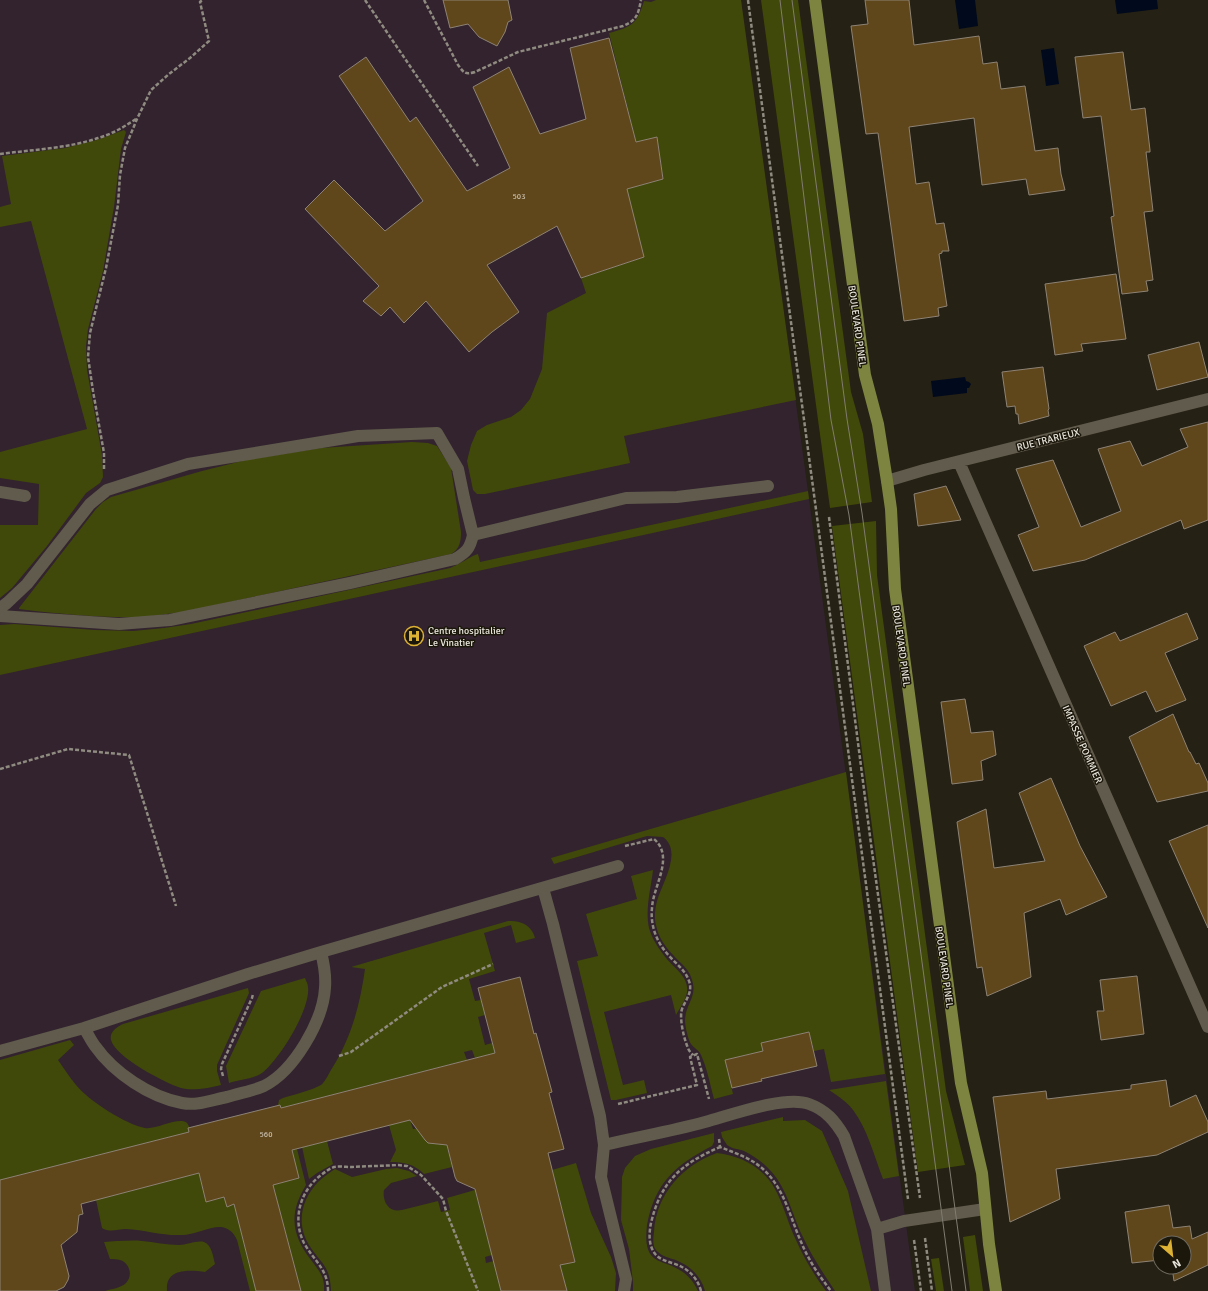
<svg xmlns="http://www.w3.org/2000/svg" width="1208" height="1291" font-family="Signika,sans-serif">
<rect width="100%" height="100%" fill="#252114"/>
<path fill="#32232e" d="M0,0H741L808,491L915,1291H0Z"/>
<path fill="#404909" d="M656,0H741L796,400L624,436L630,463L485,494H477L473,490L467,461L471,445L477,431L487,425L511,417L521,410L530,399L542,369L547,313L586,293L581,278L644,257L619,191L663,179L657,138L636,142L609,33C632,27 637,24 644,1L651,2Z
M761,0H798L851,392L863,434L872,502L830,508Z
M124,130L126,132L121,149L114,207L103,271L88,329L86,346L87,370L102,455L103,477L100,483L86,493L47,546L12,588L0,598V525H38L39,484L0,478V452L87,429L31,221L0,227V207L11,204L2,156L65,148L97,140Z
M412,442L428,443L437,446L451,468L461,532C461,541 460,549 451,554L184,612C170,613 156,616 141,617C101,618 60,614 19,609V608L96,509L103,502L111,497L202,471L250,459L321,448Z
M808,491L809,499L0,675V625L14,624L95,630L133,631L164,628L191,624L450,568C461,564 468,557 478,554L480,562Z
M876,521L877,575L946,1091L965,1165L918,1172L832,526Z
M846,772L885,1074L831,1082L824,1049L814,1051L809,1032L761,1043L764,1056L756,1058L755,1053L725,1060L733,1094L714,1099C710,1084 707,1068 701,1055C699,1050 694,1048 691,1044C688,1040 685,1025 685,1021C685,1003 699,997 691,977C688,968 680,963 674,956C666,948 658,937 656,925C654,918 655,909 657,901C662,883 683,852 663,837L647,836L554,864L551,858Z
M653,870C651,888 645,909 649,928C652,939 659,949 666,958C675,969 692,979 686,996C684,1003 679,1009 676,1015L671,995L604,1012L623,1085L644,1080L647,1093L616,1100H611L577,961L598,956L586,914L637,899L631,876Z
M508,921C520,920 532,925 535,938L516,943L511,925L484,933L495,971L469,979L475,1001L481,1000L485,1015L478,1017L485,1045L492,1043L495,1053L475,1058L472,1050L464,1052L467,1060L281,1108L280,1105H278L279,1100L283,1098C292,1095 313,1090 321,1085C325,1082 328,1075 331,1070C351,1039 360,1005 365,969L351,967Z
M305,978C306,981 308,984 308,987C311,1009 279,1060 262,1073C253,1079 239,1080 229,1083L226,1066L261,991Z
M248,988L249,993L217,1065V1071L221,1085C210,1088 192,1091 181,1088C165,1083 115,1057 111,1040C109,1032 117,1027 123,1024Z
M70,1040L74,1045L58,1060C64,1068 69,1077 76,1085C89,1101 125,1124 145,1128C156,1130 179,1116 187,1123C188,1124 189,1127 190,1128L188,1129L189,1132L0,1180V1060Z
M886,1081L899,1176L883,1179C874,1156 868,1130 853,1110C847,1102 838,1096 829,1090Z
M783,1117V1121L805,1120L822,1131L848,1191L871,1291H835C823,1273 811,1255 802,1235C791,1212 787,1186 767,1167C761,1161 752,1155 744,1151C739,1149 732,1149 727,1145L722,1137L721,1132Z
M410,1120L413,1129L420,1128C424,1145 430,1145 446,1142L452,1167L424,1174C414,1164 404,1162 390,1162L396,1150L389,1125Z
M714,1133V1142L712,1146C675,1165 655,1183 647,1225C646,1235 645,1247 651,1255C655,1260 661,1262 667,1264C682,1270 691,1276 698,1291H633V1282L629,1249L621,1220L622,1177L625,1168L635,1156L651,1149Z
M327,1141L333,1164L317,1173L309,1179L302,1147Z
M297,1149L306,1185C289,1213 291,1234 311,1260C319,1271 325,1276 324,1291H301L273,1185L299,1178L292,1150Z
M717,1153C741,1156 763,1167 775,1189C784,1205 788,1224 796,1240C804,1258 814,1275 826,1291H705C702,1279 692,1267 680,1262C673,1258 664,1258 658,1252C652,1247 653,1239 654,1232C656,1194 683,1165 717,1153Z
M576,1163L591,1213L611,1257L616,1273L615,1291H567L560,1265L575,1261L552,1170Z
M397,1168L409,1171L417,1176L391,1183L384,1190C382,1202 389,1213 402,1210L438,1201L441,1212L450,1210L447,1198L475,1190L492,1255L485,1257L486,1263L494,1261L501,1291H331C330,1265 321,1264 309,1245C296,1224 301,1200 318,1182C323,1177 329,1173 335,1169L352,1177L386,1169Z
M199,1173L206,1202L224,1197L227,1206L234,1204L256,1291H250L237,1240C234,1233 229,1228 221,1227C211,1226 194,1235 182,1235C163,1236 145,1230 126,1229C118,1229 110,1233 102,1228L96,1200Z
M975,1235L983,1291H970L963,1237Z
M117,1241C125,1241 134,1240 142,1241C154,1242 167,1245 179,1245C187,1245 197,1240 204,1242C212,1245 213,1257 215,1264L205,1272C189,1270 165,1268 167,1291H105C111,1289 121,1288 126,1283C133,1276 130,1263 120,1260C117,1259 113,1259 110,1259L104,1242Z
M939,1258L944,1291H936L931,1259Z"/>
<path fill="#000a1c" d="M955,0H975L978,26L959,29Z
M1115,0H1157L1158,9L1117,14Z
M1054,48L1059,84L1046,86L1041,50Z
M965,377L966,381L969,382L971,384L969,388H967V393L933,397L931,381Z"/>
<path fill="#60461b" stroke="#8d8375" d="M443,0H508L512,20L508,22L505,32L497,46L479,37L468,24L450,28Z
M865,0H909L914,45L979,36L983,64L997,62L1001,89L1025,86L1035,151L1058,148L1061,174L1065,190L1029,195L1026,179L982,185L974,118L909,127L916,184L929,182L936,224L944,223L949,251H942V253L939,254L947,306L938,308L939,316L904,321L878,133L866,134L851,26L868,24Z
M609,38L636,142L657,137L663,179L627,189L644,257L581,278L557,226L487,265L519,312L492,332L469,352L426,301L404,323L390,307L381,316L363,301L379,286L305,209L334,180L385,231L423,201L339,76L366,57L410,122L416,117L467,191L510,168L473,87L509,67L540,134L586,119L570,48Z
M1123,52L1131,110L1145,108L1150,150V152H1146L1153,211L1144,212L1153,280L1146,281L1148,291L1122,294L1111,217L1114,216L1101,116L1083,118L1075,57Z
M1116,274L1126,339L1081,344L1083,351L1055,355L1045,284Z
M1199,342L1208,377L1157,390L1148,355Z
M1043,367L1049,409L1048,410L1049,416L1019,424L1018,414H1016L1015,406L1007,407L1002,372Z
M1208,422V520L1184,529L1181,520L1085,560L1033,571L1018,535L1039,527L1016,469L1053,460L1081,527L1121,511L1098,449L1130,441L1142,466L1188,447L1180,429Z
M946,486L961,520L918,526L914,494Z
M1187,613L1198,639L1165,653L1186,700L1156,712L1146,691L1111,706L1084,646L1115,632L1120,641Z
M965,699L971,733L993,731L996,755L981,761L983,780L952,784L941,702Z
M1173,714L1189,752H1190L1196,764L1199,763L1208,783V791L1157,802L1129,737Z
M1051,778L1080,846L1107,897L1066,915L1060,899L1024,913L1031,977L987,996L982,967L977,968L957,822L986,809L994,868L1045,861L1019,793Z
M1208,825V928L1169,841Z
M1137,976L1144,1034L1101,1040L1097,1011H1104L1100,980Z
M520,977L534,1034L536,1033L552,1092L549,1093L564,1149L548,1153L575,1262L560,1265L567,1291H501L475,1189L457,1181L455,1177L447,1145L428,1143L425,1140L410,1120L292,1150L299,1178L273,1185L301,1291H256L234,1204L227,1207L224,1197L206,1202L199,1173L81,1204L83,1214L79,1215L77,1232L61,1245L69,1276L68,1280L64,1287L56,1291H0V1180L189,1132L188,1128L280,1105L281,1108L495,1053L478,988Z
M809,1032L817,1066L761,1079L762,1081L732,1088L725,1060L763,1051L761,1043Z
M1166,1080L1170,1107L1196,1095L1208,1122V1132L1157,1155L1056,1169L1060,1199L1010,1222L993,1097L1046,1091L1047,1099L1131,1089V1085Z
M1169,1205L1173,1228L1190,1226L1192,1239L1208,1232V1265L1174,1281L1172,1267H1184V1243H1160V1260L1132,1263L1125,1212Z"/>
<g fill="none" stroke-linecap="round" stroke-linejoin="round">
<path stroke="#8f8b80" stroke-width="2.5" stroke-dasharray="4 2" stroke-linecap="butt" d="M365,0L478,166
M424,0L458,65C464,73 465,75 475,72L518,52L623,26C637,20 638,15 641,0
M748,0L908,1199
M0,154C30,150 70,148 98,138C112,134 124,127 136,119
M104,469V453L93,391L88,357L90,333L106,268L118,205L120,175L125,148L137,119L151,90L169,74L190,58L209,41L200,2L202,0
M829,517L871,844L920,1198
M0,769L68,749L129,755L176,906
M625,846L654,839C675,857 653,886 652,908C650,928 658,945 672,959C679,966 686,972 689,981C693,992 686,999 682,1009C679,1018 684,1039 688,1048C689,1051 691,1053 693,1055
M339,1056L351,1052L442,987L493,964
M223,1076L221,1069L222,1064L252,998L253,994
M618,1104L697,1085L690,1057L697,1054L709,1099
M719,1139L720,1147C735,1153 751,1158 763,1169C785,1189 790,1218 802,1244C809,1261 820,1277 831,1291
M925,1238L932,1291
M914,1240L921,1291
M328,1291C328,1269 314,1261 304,1243C292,1219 300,1191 321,1175C325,1172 329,1169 334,1167C339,1166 346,1167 352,1167C367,1166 382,1166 398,1165L407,1166L421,1175L443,1199L446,1211L478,1291
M701,1291C697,1276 686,1267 672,1263C666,1261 660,1259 656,1255C648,1246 649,1233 651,1223C661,1181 681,1164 720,1147"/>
<path stroke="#605b4c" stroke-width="12" d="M959,462L1208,1027
M887,481L924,470L1208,399
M0,492L25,496
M0,608L7,603L27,584L90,504L107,490L188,464L358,436L437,433L458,469L464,498L473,535L626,498L677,497L768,486
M0,616L119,624L170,620L350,583L455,559C467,552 470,548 473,535
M543,888L553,924L600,1116L604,1145L601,1177L626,1279L624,1291
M84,1028C88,1034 91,1041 95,1046C114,1073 150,1097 182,1103C197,1106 212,1100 227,1097C239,1093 253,1091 264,1086C294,1071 323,1021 325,988C326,976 324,964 321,952
M0,1051L84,1028L248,974L321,952L618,866
M604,1145C638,1137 672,1131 705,1122C731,1115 785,1095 809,1104C826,1110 835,1121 844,1136L877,1229L885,1291
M877,1229L904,1221L985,1209"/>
<path stroke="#7c843f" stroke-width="12" d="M815,0L865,375L878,424L887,481L891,509L895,589L961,1083L982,1173L989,1244L996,1291"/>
<path stroke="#807c71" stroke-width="1" d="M780,0L831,420L849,515L952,1291
M792,0L847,419L862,513L966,1291"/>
</g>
<defs>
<g id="hospital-ring" transform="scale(1)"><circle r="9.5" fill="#1c170b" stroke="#ddb133" stroke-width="1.5"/><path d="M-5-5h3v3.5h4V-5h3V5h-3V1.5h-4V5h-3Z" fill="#ddb133"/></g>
</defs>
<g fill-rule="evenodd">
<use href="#hospital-ring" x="414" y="636"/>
</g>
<g text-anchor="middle" stroke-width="3" stroke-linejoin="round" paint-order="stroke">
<g font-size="8" fill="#c7beac">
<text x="519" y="199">503</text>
<text x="266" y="1137">560</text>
</g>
<g font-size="10" fill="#e9e6dd" stroke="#1c170b">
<text transform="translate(858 326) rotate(82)" y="4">BOULEVARD PINEL</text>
<text transform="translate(1048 439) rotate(-14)" y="4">RUE TRARIEUX</text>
<text transform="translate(902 646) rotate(82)" y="4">BOULEVARD PINEL</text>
<text transform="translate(1083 744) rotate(66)" y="4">IMPASSE POMMIER</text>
<text transform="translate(945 967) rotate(82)" y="4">BOULEVARD PINEL</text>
</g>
<g font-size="10" fill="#e9e6dd" stroke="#1c170b" text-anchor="start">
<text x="428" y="634">Centre hospitalier<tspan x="428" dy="12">Le Vinatier</tspan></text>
</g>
</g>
<g transform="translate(1172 1255) rotate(152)"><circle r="19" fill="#1c170b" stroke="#6e6a5f"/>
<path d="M0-3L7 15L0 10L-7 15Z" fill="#ddb133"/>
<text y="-6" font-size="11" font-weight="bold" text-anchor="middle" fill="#e9e6dd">N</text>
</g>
</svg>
